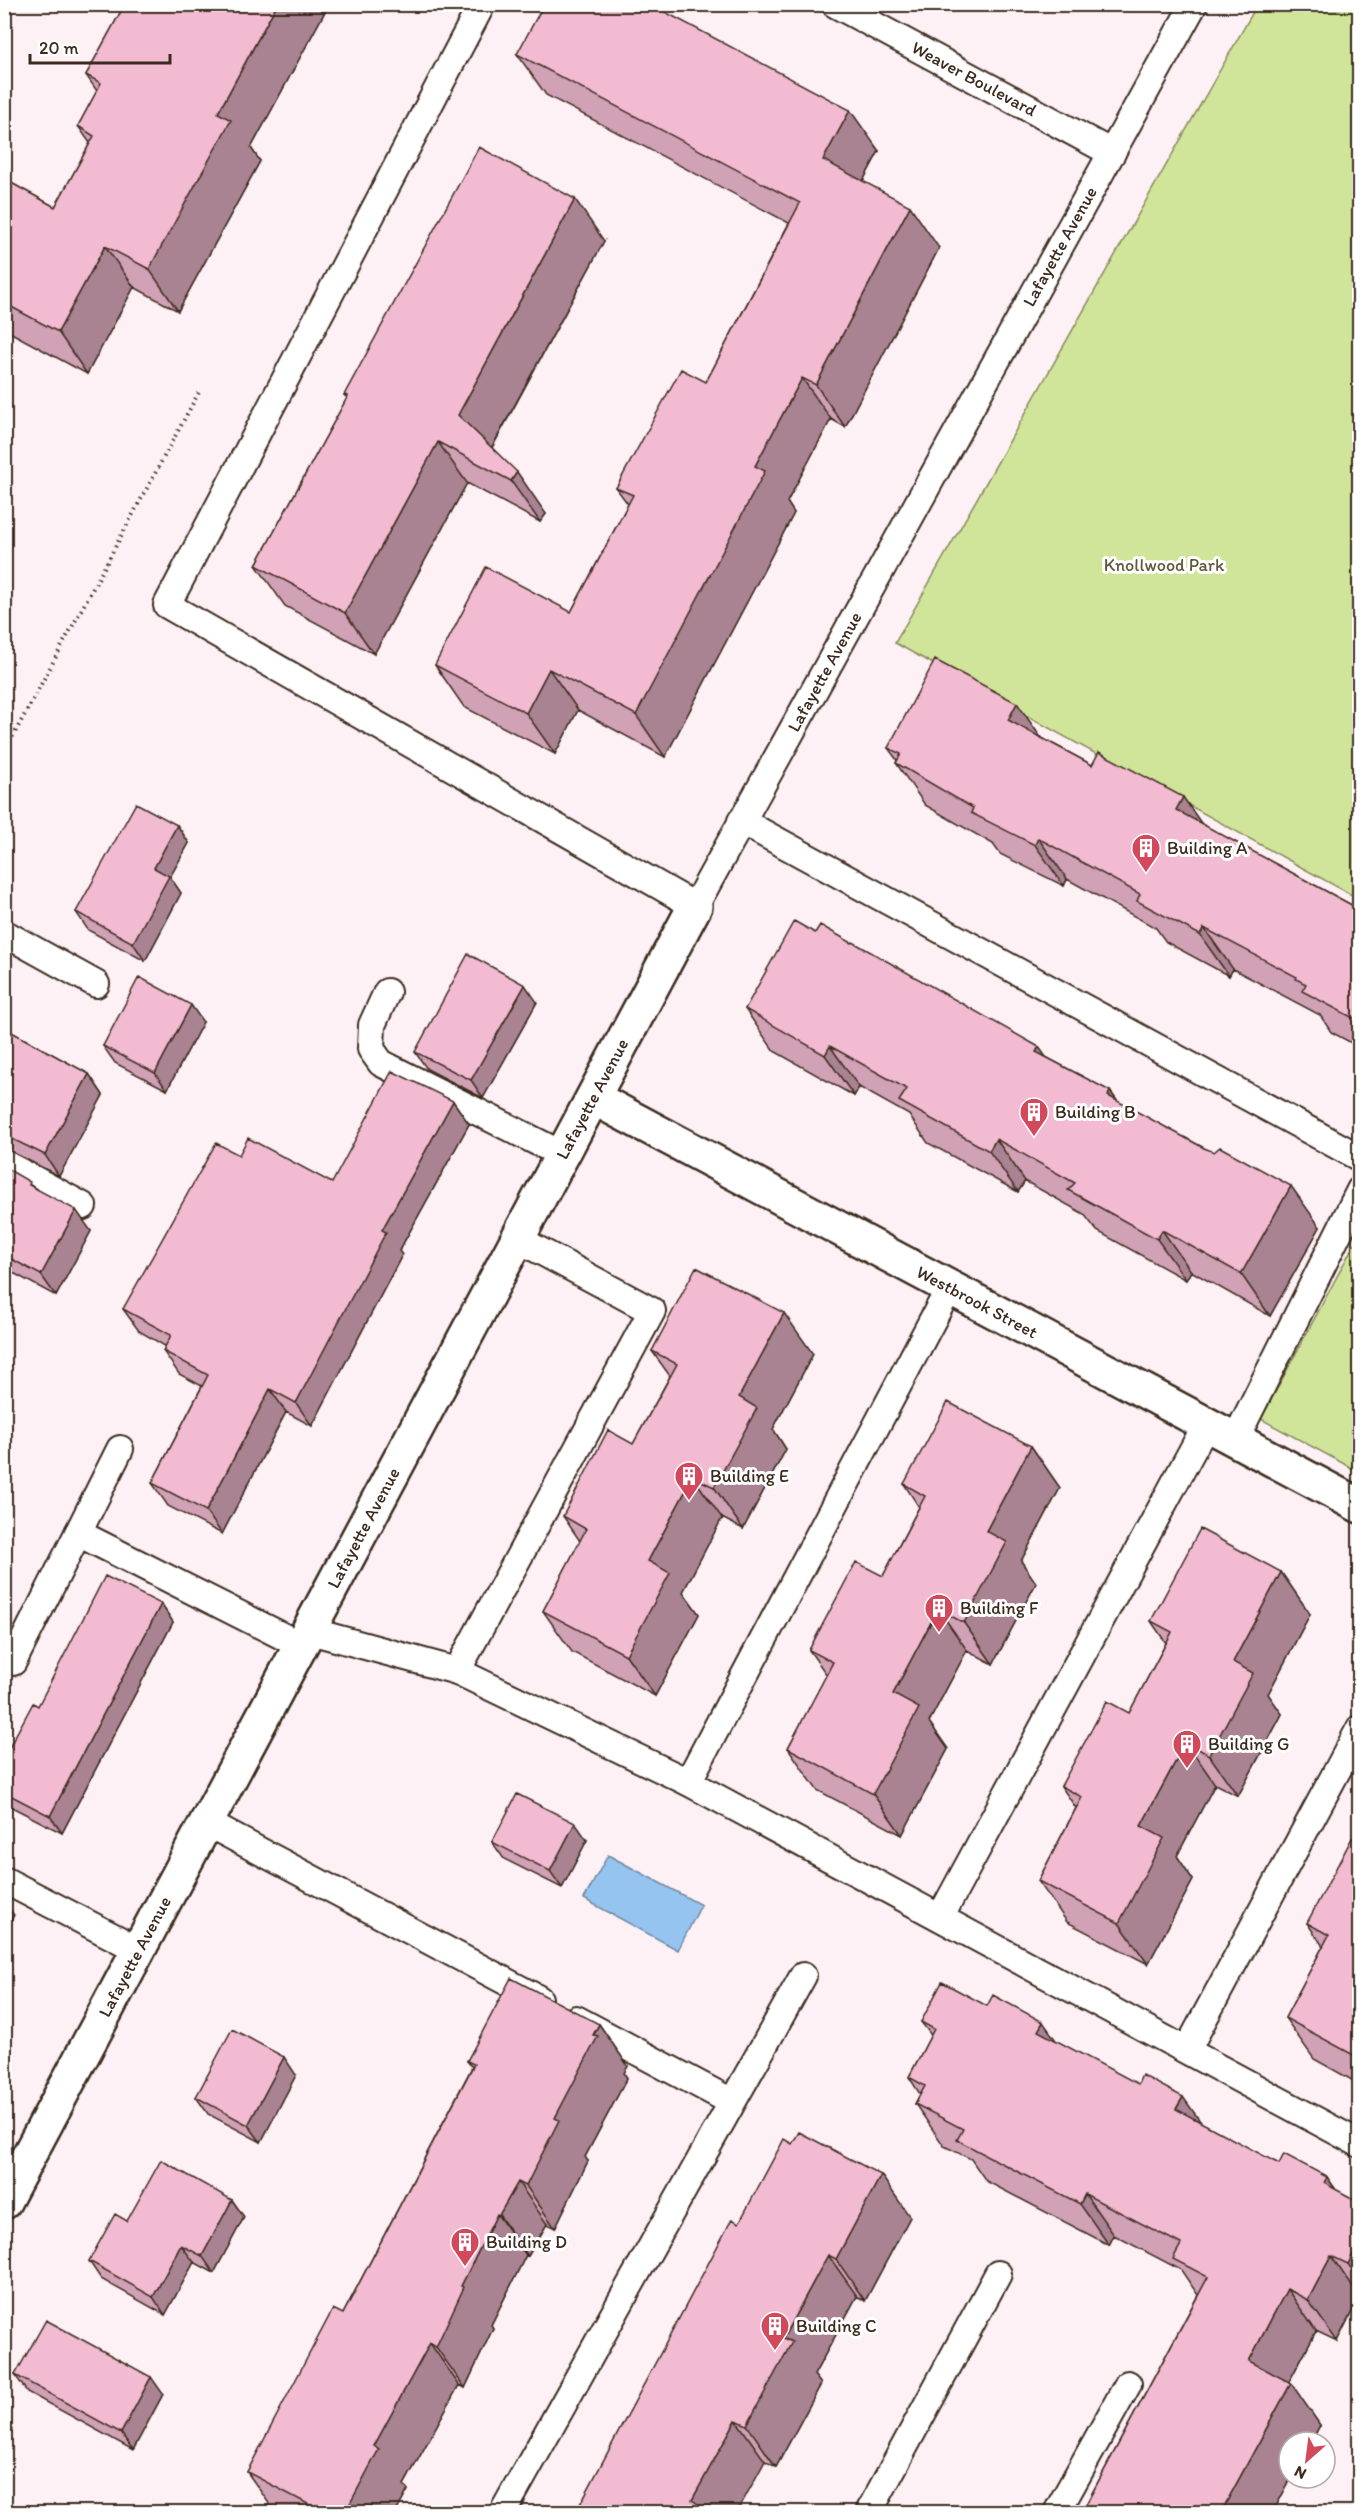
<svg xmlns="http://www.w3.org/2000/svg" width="1364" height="2517" font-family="Itim,sans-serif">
<rect width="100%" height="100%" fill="#fdf1f6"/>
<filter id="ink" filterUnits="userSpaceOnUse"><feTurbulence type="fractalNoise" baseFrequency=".0167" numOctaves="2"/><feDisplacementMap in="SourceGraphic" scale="12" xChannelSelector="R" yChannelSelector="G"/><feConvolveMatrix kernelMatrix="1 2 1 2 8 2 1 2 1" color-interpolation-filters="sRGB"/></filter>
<g filter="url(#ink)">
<path fill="#d0e59a" stroke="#86885c" stroke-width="1.5" d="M1257,5H1359V899L895,643Z
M1359,1235V1472L1261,1419Z"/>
<path fill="#94c4ef" stroke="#70869b" stroke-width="1.5" d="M608,1855L701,1905L678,1950L584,1899Z"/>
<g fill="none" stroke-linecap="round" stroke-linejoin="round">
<g stroke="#3b2a1e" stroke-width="30">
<g id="service">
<path id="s1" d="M482,4L167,605L695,906L1194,4"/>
<path id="s2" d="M835,4L1112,153"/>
<path d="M741,821L1360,1158"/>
<path d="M4,933L96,984"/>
<path d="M387,992L372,1025L371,1049L381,1063L563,1155"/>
<path d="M4,1163L83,1206"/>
<path d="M1235,1440L1360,1190"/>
<path d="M120,1449L78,1533L302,1646"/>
<path d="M310,1631L457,1671L688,1782L1360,2144"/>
<path d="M13,1662L78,1533"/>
<path d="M457,1671L652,1311L518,1239"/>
<path d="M688,1782L950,1287"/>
<path d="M207,1823L539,1999"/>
<path d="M4,1880L139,1950"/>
<path d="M941,1916L1206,1425"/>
<path d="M576,2019L732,2102"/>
<path d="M1187,2050L1360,1728"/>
<path d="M503,2512L803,1976"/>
<path d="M869,2512L998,2274"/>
<path d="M1057,2512L1128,2384"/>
</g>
</g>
<g stroke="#3b2a1e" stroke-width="38">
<g id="minor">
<path id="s3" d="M594,1098L1360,1506"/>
<path id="s4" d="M4,2202L695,906"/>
</g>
</g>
<path stroke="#3b2a1e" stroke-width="4" stroke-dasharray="1.5 4.5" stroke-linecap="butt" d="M4,753L199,392"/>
<use href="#service" stroke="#fff" stroke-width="26"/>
<use href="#minor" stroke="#fff" stroke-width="33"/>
</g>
<path fill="#d1a1b5" stroke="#3b2a1e" stroke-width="1.5" d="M125,4H329L251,148L260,161L178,311L134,287L87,374L4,329V179L55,207L90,143L78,126L97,91L86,75Z
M517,54L879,151L863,181L939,248L845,427L831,419L787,502L794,513L665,757L578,710L555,754L464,707L435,665L571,612L628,504L616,488L706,382L789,223L546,95Z
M604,241L492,448L546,514L540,522L467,483L374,654L285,606L256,565L347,398L344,395Z
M1042,738L1359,909V1047L1331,1032L1320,1015L1233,969L1229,976L1166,942L1156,928L1067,879L1064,886L1000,854L993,844L925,805L896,763L897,760L888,748Z
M177,825L189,843L170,877L181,893L145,961L88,930L76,912Z
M815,933L1039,1047L1044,1056L1110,1091L1118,1102L1204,1148L1320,1227L1270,1316L1191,1271L1186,1280L1097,1231L1084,1214L1025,1181L1018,1192L928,1143L909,1115L859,1087L854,1096L774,1051L745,1009Z
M537,1002L483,1098L427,1069L415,1052Z
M203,1022L167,1090L115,1063L103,1046Z
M4,1028L89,1074L103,1095L59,1176L4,1148Z
M453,1101L469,1124L399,1251L402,1255L312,1426L286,1412L222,1534L168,1506L152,1483L202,1386L179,1374L163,1351L165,1346L139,1331L123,1309L239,1155L332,1183Z
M4,1167L35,1188L91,1231L56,1296L4,1268Z
M652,1351L813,1354L773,1429L786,1449L743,1529L722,1518L683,1592L699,1614L655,1696L572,1652L543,1611L580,1541L563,1516L633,1444L670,1376Z
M1031,1446L1060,1488L1021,1561L1036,1583L993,1664L967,1650L929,1722L948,1749L902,1835L817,1790L788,1748L827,1675L809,1650L883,1576L919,1507L904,1484Z
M1281,1572L1310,1614L1268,1694L1282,1714L1238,1796L1215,1784L1177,1856L1193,1880L1148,1964L1067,1922L1038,1881L1076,1808L1061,1786L1129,1713L1166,1643L1151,1621Z
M161,1604L173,1622L62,1833L4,1803V1757L38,1706Z
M587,1840L562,1888L504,1859L492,1842Z
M1359,1841V2084L1314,2059L1285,2018L1323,1946L1307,1923Z
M987,2006L1056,2041L1200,2122L1279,2164L1327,2177L1336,2190L1359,2202V2298L1337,2341L1316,2331L1289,2382L1320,2425L1311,2442H1289V2478H1291L1273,2512H1082L1198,2295L1181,2270L1114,2235L1109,2245L986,2181L971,2159L944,2146L915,2104L920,2094L909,2077L931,2035L921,2022Z
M599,2024L628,2066L624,2073L627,2078L585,2157L588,2161L555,2228L547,2224L528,2256L526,2255L491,2325L493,2328L465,2388L459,2385L404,2485L408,2490L396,2512H275L247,2472L343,2314L472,2067L467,2061Z
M296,2075L261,2142L208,2114L196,2097Z
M232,2200L244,2217L214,2273L194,2262L165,2315L101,2279L89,2261Z
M910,2217L865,2301L857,2296L814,2375L821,2384L776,2467L765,2461L578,2508L739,2223Z
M15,2375L163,2394L133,2450L27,2392Z"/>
<path fill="#aa8393" stroke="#3b2a1e" stroke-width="1.5" d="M277,4H329L251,148L260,161L178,311L149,269L218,113Z
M850,110L879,151L852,201L823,160Z
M575,199L604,241L487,456L458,415Z
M910,206L939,248L845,427L816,385Z
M105,246L134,287L87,374L58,332Z
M802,378L831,419L787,502L794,513L665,757L636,715L755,466Z
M438,442L467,483L374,654L345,613Z
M517,472L546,514L540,522L511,481Z
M549,669L578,710L555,754L526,713Z
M1017,703L1046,745L1008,720Z
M1183,797L1212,839L1176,810Z
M177,825L189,843L170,877L181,893L145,961L133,943L154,868Z
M1038,838L1067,879L1064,886L1035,845Z
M1204,928L1233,969L1229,976L1200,935Z
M525,985L537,1002L483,1098L471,1080Z
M191,1005L203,1022L167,1090L155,1073Z
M830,1046L859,1087L854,1096L825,1055Z
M1039,1047L1068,1089L1036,1052Z
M89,1074L103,1095L59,1176L45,1155Z
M1110,1091L1139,1132L1108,1096Z
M453,1101L469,1124L399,1251L402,1255L312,1426L296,1403L382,1230Z
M996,1139L1025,1181L1018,1192L989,1151Z
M1291,1186L1320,1227L1270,1316L1241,1274Z
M76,1210L91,1231L56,1296L41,1275Z
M1162,1230L1191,1271L1186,1280L1157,1239Z
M784,1313L813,1354L773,1429L786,1449L743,1529L714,1487L739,1397Z
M270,1389L286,1412L222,1534L206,1511Z
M1031,1446L1060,1488L1021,1561L1036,1583L993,1664L964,1623L986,1531Z
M693,1477L722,1518L683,1592L699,1614L655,1696L626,1655L648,1561Z
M1281,1572L1310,1614L1268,1694L1282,1714L1238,1796L1209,1755L1233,1662Z
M161,1604L173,1622L62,1833L50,1816Z
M938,1609L967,1650L929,1722L948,1749L902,1835L873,1794L893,1694Z
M1186,1742L1215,1784L1177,1856L1193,1880L1148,1964L1119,1923L1141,1826Z
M575,1823L587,1840L562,1888L550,1871Z
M4,1902L14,1915L4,1933Z
M1043,2022L1072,2063L1038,2031Z
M599,2024L628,2066L624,2073L627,2078L585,2157L588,2161L555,2228L526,2186L555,2118Z
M284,2057L296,2075L261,2142L248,2125Z
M1183,2097L1212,2138L1176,2109Z
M881,2175L910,2217L865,2301L836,2259Z
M1327,2177L1356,2219L1324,2183Z
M518,2182L547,2224L528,2256L499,2215Z
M1085,2194L1114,2235L1109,2245L1080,2204Z
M232,2200L244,2217L214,2273L202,2256Z
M497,2214L526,2255L491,2325L493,2328L465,2388L436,2347L461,2286Z
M1359,2242V2281L1348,2264Z
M181,2245L194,2262L165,2315L153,2297Z
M828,2255L857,2296L814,2375L821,2384L776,2467L747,2425L783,2338Z
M1331,2256L1359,2296V2298L1337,2341L1308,2300Z
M1287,2289L1316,2331L1278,2402L1249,2361Z
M430,2343L459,2385L404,2485L408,2490L396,2512H347L346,2511L374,2446Z
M151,2377L163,2394L133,2450L121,2433Z
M1291,2383L1320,2425L1311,2442H1289V2478H1291L1273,2512H1221Z
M736,2420L765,2461L737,2512H698L692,2500Z
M339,2507L343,2512H336Z"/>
<path fill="#f3bbd2" stroke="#3b2a1e" stroke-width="1.5" d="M125,4H277L218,113L231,120L149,269L105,246L58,332L4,303V179L55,207L94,136L78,126L101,83L86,75Z
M544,4H650L850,110L823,160L910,206L816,385L802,378L755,466L765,471L636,715L549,669L526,713L435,665L486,567L571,612L633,495L616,488L681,369L706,382L800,203L517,54Z
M479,147L575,199L458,415L517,472L511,481L438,442L345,613L256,565L348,396L344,395Z
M935,660L1017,703L1008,720L1092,765L1099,752L1183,797L1176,810L1359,909V1021L1302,991L1306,984L1296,979L1297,977L1204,928L1200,935L1137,901L1140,894L1038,838L1035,845L971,813L973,808L896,763L901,754L888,748Z
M136,803L177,825L154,868L169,876L133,943L76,912Z
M794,921L815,933L820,925L852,943L853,942L1039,1047L1036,1052L1110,1091L1108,1096L1204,1148L1214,1152L1220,1147L1291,1186L1241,1274L1162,1230L1157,1239L1068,1190L1075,1183L996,1139L989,1151L899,1101L907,1089L830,1046L825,1055L745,1009Z
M468,954L525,985L471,1080L415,1052Z
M139,977L191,1005L155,1073L103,1046Z
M4,1028L89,1074L45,1155L4,1135Z
M392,1071L453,1101L382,1230L386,1232L296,1403L270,1389L206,1511L152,1483L208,1375L163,1351L171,1335L123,1309L216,1143L239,1155L248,1138L332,1183Z
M4,1167L30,1182L29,1185L76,1210L41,1275L4,1255Z
M696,1267L784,1313L739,1397L757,1408L714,1487L693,1477L648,1561L670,1573L626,1655L543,1611L586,1529L563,1516L608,1430L633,1444L677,1364L652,1351Z
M948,1402L1031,1446L986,1531L1007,1542L964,1623L938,1609L893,1694L919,1708L873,1794L788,1748L833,1662L809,1650L856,1562L883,1576L925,1496L904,1484Z
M1200,1529L1281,1572L1233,1662L1253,1673L1209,1755L1186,1742L1141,1826L1164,1838L1119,1923L1038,1881L1082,1797L1061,1786L1107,1701L1129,1713L1172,1632L1151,1621Z
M105,1576L161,1604L50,1816L4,1792V1757L33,1703L38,1706Z
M517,1794L575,1823L550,1871L492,1842Z
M1352,1838L1359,1841V2058L1285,2018L1329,1935L1307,1923Z
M511,1978L599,2024L593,2035L598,2036L555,2118L559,2120L526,2186L518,2182L499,2215L497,2214L461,2286L464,2287L436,2347L430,2343L374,2446L379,2449L346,2511L339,2507L336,2512H323L247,2472L333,2309L343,2314L474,2064L467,2061Z
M942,1982L987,2006L993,1995L1043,2022L1038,2031L1138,2084L1142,2075L1183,2097L1176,2109L1279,2164L1284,2154L1327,2177L1324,2183L1359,2202V2242L1348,2264L1331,2256L1308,2300L1287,2289L1249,2361L1291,2383L1221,2512H1082L1208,2277L1173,2259L1181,2244L1085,2194L1080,2204L957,2140L963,2129L915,2104L925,2086L909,2077L934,2029L921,2022Z
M232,2029L284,2057L248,2125L196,2097Z
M799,2132L881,2175L836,2259L828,2255L783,2338L792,2342L747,2425L736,2420L692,2500L701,2506L698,2512H573L575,2507L578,2508L732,2219L739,2223L784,2139L792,2144Z
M161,2160L232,2200L202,2256L181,2245L153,2297L89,2261L115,2214L127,2221Z
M46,2320L151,2377L121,2433L15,2375Z"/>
</g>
<defs>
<g id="building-pin" transform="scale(1.5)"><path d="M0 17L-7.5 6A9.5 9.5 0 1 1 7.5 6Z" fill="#d1495b" stroke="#fff"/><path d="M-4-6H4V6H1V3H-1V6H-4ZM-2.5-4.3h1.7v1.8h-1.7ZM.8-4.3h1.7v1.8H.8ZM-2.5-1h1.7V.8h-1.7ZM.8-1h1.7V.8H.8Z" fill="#fff"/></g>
</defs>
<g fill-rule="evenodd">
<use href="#building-pin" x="1146" y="848"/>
<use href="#building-pin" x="1034" y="1112"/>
<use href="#building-pin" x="689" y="1476"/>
<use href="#building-pin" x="939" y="1608"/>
<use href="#building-pin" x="1187" y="1744"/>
<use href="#building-pin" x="465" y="2242"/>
<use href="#building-pin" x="775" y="2326"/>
</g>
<g text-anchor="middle" stroke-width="6" stroke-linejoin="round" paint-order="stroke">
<g font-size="18" fill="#3b2a1e" stroke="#fff">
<text dy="6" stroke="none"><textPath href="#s2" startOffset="158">Weaver Boulevard</textPath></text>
<text dy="6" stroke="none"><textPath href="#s1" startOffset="2040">Lafayette Avenue</textPath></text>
<text dy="6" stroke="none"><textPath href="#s1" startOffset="1554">Lafayette Avenue</textPath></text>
<text dy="6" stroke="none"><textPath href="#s4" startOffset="1250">Lafayette Avenue</textPath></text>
<text dy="6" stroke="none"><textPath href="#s3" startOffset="434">Westbrook Street</textPath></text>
<text dy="6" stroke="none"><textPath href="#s4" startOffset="764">Lafayette Avenue</textPath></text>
<text dy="6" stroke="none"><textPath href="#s4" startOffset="278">Lafayette Avenue</textPath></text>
</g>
<g font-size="18" fill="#60593d" stroke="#fff">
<text x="1164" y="571">Knollwood Park</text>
</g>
<g font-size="18" fill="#3b2a1e" stroke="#fff" text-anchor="start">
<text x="1167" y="854">Building A</text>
<text x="1055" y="1118">Building B</text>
<text x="710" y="1482">Building E</text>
<text x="960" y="1614">Building F</text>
<text x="1208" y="1750">Building G</text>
<text x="486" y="2248">Building D</text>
<text x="796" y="2332">Building C</text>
</g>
</g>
<rect width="1364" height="2517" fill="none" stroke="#fff" stroke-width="24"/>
<rect x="12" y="12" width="1340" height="2493" fill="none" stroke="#3b2a1e" stroke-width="2" filter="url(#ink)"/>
<g transform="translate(1307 2460) rotate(208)"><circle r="28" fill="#ffffff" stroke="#b1aaa5" stroke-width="1.5"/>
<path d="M0-4.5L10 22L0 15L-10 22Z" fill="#d1495b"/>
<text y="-9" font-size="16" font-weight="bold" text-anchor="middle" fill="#3b2a1e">N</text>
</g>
<path d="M30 54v9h140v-9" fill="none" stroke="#3b2a1e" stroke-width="3"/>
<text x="39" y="54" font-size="18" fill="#3b2a1e" stroke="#ffffff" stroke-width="4.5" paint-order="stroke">20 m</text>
</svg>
